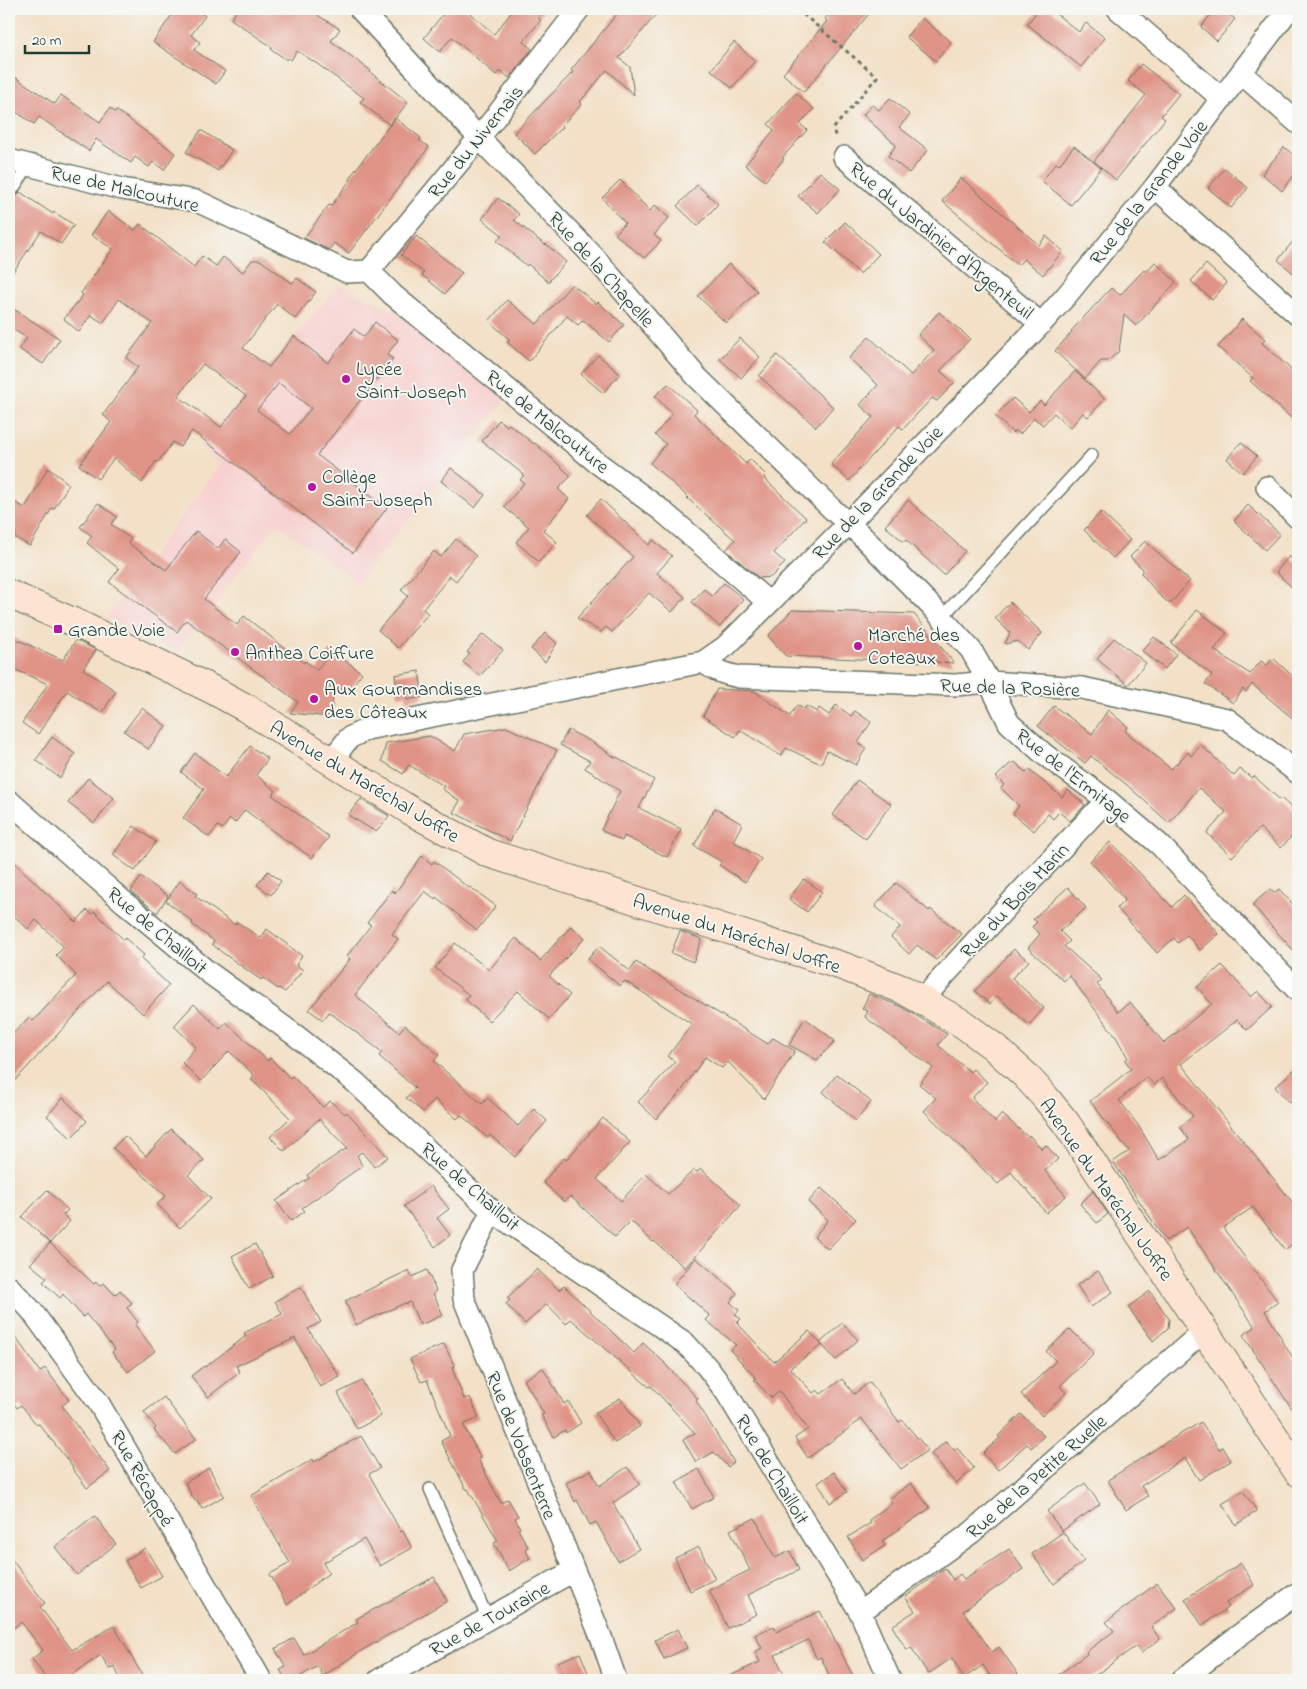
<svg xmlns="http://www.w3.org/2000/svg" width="1307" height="1689" font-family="'Indie Flower',sans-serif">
<rect width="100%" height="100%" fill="#f6f6f2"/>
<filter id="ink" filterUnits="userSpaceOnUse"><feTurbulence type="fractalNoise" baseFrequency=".02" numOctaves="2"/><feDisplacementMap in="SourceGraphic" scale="10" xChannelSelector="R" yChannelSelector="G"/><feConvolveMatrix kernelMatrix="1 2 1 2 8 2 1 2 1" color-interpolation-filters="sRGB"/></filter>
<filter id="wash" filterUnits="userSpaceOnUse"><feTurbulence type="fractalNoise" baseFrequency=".0096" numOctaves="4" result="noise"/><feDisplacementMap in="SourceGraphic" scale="20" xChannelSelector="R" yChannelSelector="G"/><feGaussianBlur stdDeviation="1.12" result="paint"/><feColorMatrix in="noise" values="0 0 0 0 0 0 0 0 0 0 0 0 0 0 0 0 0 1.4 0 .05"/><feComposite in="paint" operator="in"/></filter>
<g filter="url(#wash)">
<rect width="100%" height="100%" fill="#f3e0c6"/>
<path fill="#f7d0cf" d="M340,285L399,314L505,400L358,582L276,524L177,652L106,618L219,465L200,446Z"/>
<g id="blocks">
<path fill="#e09487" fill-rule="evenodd" d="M176,9H196L205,16L191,35L200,42L194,50L225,71L216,84L153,42Z
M238,9H308L340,29L331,41L371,71L370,72L408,102L390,125L360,102L364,98L316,63L297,51L291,60L288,58L287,60L271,49L272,47L231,19Z
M447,9H465L494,34L514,9H545L538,18L541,20L523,42L532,49L509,78L500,70L496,75L452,37L440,52L424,38Z
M621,9H661L619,58L630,67L634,95L607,70L580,102L582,104L561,126L562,127L535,154L514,133L573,72L571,70Z
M833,9H873L804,92L783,74L827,21L825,19Z
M1039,9H1050L1079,32L1086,23L1105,38L1081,67L1027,24Z
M1215,9H1222L1235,19L1217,41L1201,27Z
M922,18L951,42L936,61L906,37Z
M734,42L755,61L732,88L711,70Z
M1141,64L1179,94L1161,116L1165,119L1116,180L1094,161L1146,95L1128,81Z
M9,73L55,104L61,95L100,122L110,108L115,112L116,110L175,153L164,170L153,162L149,167L135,157L131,163L96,139L89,151L39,117L34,124L9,107Z
M796,93L814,109L800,124L807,130L782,158L784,159L765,181L745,165L774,130L768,124Z
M890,98L910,115L899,127L928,150L909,173L888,156L896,145L863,115L872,105L879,110Z
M395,118L421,138L419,140L429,147L349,253L334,243L329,250L304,238L329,205L331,206L351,179L350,177Z
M201,130L232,150L218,171L186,152Z
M1074,146L1101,168L1071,205L1042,181L1056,163L1059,165Z
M1284,147L1298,159V170L1282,191L1262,174Z
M1225,168L1248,188L1231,208L1208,188Z
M820,172L840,189L818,213L798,196Z
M961,178L1039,245L1046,236L1063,251L1043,275L1024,259L1018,265L942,201Z
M620,180L650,211L655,205L669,218L654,235L661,241L644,258L615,234L625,223L602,198Z
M697,185L718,204L698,226L677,206Z
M20,192L53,214L54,212L74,225L61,244L41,231L9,278V206Z
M498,198L519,214L514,220L545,245L546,244L566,262L548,282L528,264L527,266L497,241L502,235L482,219Z
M108,211L135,230L140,224L194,267L202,256L216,266L223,257L243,272L252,260H260L292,283L297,278L316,292L295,319L277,304L243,348L269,367L294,336L328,363L354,329L364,337L375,322L398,340L387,355L393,359L317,455L387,508L353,553L192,431L180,447L173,442L158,462L156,461L142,483L114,458L98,479L79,465L111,422L103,415L138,367L126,358L152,323L119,299L103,323L91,315L79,332L64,319L83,295L81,293L113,249L91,235ZM203,364L246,396L221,427L178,396ZM279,383L311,408L290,434L257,410Z
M845,222L879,254L860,274L825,242Z
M1298,235V277L1278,260Z
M416,236L462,273L445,294L422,275L424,273L401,255Z
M1155,262L1176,282L1136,326L1124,315L1119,351L1108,361H1101L1085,379L1055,351L1072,332L1071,331L1111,288L1120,295L1144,270L1146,272Z
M729,264L757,291L726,323L698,296Z
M1206,264L1227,283L1212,300L1191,281Z
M572,284L596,304L598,302L624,325L609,342L583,320L578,325L567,316L529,361L507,342L510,340L489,321L507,300L537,324Z
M9,306L60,339L43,364L19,349L27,338L9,327Z
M939,312L970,339L940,371L954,383L937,401L932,398L903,429L899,426L849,481L831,464L873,417L860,405L878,385L849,358L869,337L911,375L934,350L918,335Z
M1242,319L1265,339L1262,343L1297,375L1295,379L1298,382V424L1250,381L1253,378L1218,347Z
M740,338L760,357L741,378L720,359Z
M598,355L620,374L603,393L581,374Z
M777,355L833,407L816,427L759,376Z
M1075,371L1105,399L1088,417L1083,413L1070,428L1054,413L1043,425L1034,418L1020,434L1015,430L1013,433L995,416L1013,398L1029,412L1040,401L1044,405Z
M668,384L697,410L694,414L746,464L750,459L766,475L764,478L806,518L774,553L785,563L771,577L759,578L726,550L735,540L687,498L688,497L650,463L666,444L655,435L672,414L655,396Z
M499,420L507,426L509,424L534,444L535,443L571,476L558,489L569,499L543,530L557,542L539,562L516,542L529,527L504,507L524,483L520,480L524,475L482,441Z
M1241,442L1257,456L1243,473L1227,459Z
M48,468L69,484L54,509L52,508L30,546L14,537L16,533L9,529V499L25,508Z
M451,468L485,495L475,508L441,481Z
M601,499L649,545L653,540L672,556L657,573L685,597L672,612L649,593L612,632L606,627L601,632L577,618L633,557L587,515Z
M908,500L965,551L944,575L906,540L904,542L885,526Z
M98,503L117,517L111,524L131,539L128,543L166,570L196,531L218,549L225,539L241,552L204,599L237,625L244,616L304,663L305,661L317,670L331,650L362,673L345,695L334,687L331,717L290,713L298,702L186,620L177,632L109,582L119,569L87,543L92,536L80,527Z
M1248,505L1280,534L1265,550L1234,521Z
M1101,512L1130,540L1113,558L1084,530Z
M456,539L476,556L456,581L450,576L423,609L428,614L398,648L378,630L408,596L401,590L434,551L441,557Z
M1145,541L1190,581L1170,604L1158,594L1141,573L1143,569L1130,557Z
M1289,556L1298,564V593L1276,572Z
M724,583L743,599L720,627L692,602L704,589L712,596Z
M1010,602L1042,633L1028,650L1018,641L1005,644L1010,633L995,618Z
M792,610L914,614L954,663L786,656L768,636Z
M1197,610L1227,633L1214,650L1250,674L1261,661L1267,665L1273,658L1298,681V723L1252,684L1246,692L1243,689L1233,703L1205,684L1212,675L1171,643Z
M545,633L557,643L545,662L531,649Z
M483,634L503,650L480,676L463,662L470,654L467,652Z
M9,636L63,660L76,640L96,650L83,669L116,691L102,713L67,691L38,734L22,723L48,684L9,667Z
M1154,637L1176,654L1165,669L1142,651Z
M1114,638L1146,663L1128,685L1097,659Z
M419,671L423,697L407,700L406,695L398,696L395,675Z
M717,689L754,691L790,716L797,705L804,709L806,706L817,712L819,708L829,715L836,705L851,716L855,711L871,722L858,743L866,748L856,765L827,751L821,764L786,748L781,756L740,730L735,737L703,716Z
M1054,706L1092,734L1108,710L1128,727L1125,731L1171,769L1188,752L1191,756L1201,745L1234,776L1240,769L1252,778L1254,776L1280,800L1281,798L1298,814V829L1281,848L1260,828L1232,857L1207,833L1226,812L1199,788L1169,823L1127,785L1091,756L1085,763L1038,726Z
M142,708L166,726L148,749L124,731Z
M506,727L557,750L510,841L453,812L460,801L442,789L444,786L409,765L403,774L382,761L386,743L430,736L455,751L464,734Z
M568,730L592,742L616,758L617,757L654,780L639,808L681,829L667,857L624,836L622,841L601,830L620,791L585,768L590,761L560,745Z
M52,737L75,754L60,778L36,760Z
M250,746L268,759L256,775L276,791L272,795L329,837L312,858L290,842L289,843L245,810L235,823L230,819L222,829L218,826L209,837L183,818L204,789L181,772L195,753L226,777Z
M1015,762L1026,773L1029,770L1062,797L1068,790L1085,805L1070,821L1059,812L1053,819L1048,814L1034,831L1013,814L1019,806L1001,788L1004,785L996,777L1011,763L1012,764Z
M88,778L114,798L94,823L68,803Z
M857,780L891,804L866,839L833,815Z
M361,799L389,816L376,832L348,815Z
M715,808L742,824L733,841L761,859L745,882L719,865L722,862L694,846Z
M134,826L156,842L135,871L113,855Z
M1110,842L1172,907L1184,895L1219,934L1200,950L1187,935L1178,943L1174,938L1157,953L1117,908L1125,900L1090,861Z
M422,856L432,864L434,861L469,888L470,887L496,906L477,930L436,897L435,899L425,891L392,934L398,939L355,995L399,1032L405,1025L439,1055L434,1061L482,1104L488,1098L518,1126L534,1109L547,1121L515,1157L490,1135L488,1138L461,1115L457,1119L435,1099L423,1112L406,1098L415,1088L379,1056L382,1052L329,1012L323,1020L309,1010L350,959L347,956L371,925L367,923L392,890L395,893Z
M9,857L76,922L87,910L92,914L95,912L124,940L125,938L144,955L141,959L169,985L143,1014L107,981L9,1087V1038L29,1017L33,1021L76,975L56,955L64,947L36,920L28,929L9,911Z
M268,871L281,881L271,895L257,885Z
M141,877L168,896L157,913L131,891Z
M804,879L822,892L807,912L789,899Z
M180,881L197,894L195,896L235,925L237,922L261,938L267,929L302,956L296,965L303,970L285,992L279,988L278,989L263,978L261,980L223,953L212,944L214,941L192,924L193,922L166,901Z
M896,883L929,911L930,909L962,934L936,960L917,945L909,954L891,937L900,927L875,906Z
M1068,887L1086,908L1060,931L1070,941L1064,946L1102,980L1097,984L1118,1012L1130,1002L1164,1043L1212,1004L1197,987L1222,965L1251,997L1258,991L1272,1007L1247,1030L1237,1020L1181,1064L1298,1209V1239L1285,1250L1253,1207L1223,1228L1278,1302L1265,1311L1282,1339L1281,1340L1298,1365V1418L1243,1335L1255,1327L1187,1227L1166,1241L1113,1162L1129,1151L1090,1101L1131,1069L1125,1060L1128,1058L1116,1037L1069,975L1064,981L1028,948L1040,934L1032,927L1037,922L1033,919ZM1147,1077L1154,1085L1162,1078L1193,1116L1180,1127L1189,1140L1159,1160L1138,1125L1119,1100Z
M1270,889L1274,893L1279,889L1298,910V955L1252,905Z
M571,926L585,938L549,976L570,995L549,1019L518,991L489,1021L465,999L469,995L435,968L455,943L489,970L516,938L540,961Z
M680,931L702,939L693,962L671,953Z
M599,946L630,971L636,962L768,1044L773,1038L795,1051L764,1099L728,1062L722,1068L705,1057L680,1093L656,1119L638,1102L675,1062L668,1056L692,1024L625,981L620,986L588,959Z
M1014,949L1029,961L1012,978L1044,1008L1029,1025L997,996L990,1004L975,991Z
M869,994L900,1006L947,1034L938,1045L970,1072L973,1069L987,1082L972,1098L995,1122L1002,1114L1028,1137L1029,1135L1042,1149L1046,1145L1058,1159L1045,1171L1066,1196L1046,1213L1026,1188L1025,1189L1011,1172L998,1184L924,1111L936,1098L919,1084L933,1068L865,1017L868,1011L862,1009Z
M194,1004L220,1029L226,1022L268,1061L270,1058L290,1078L292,1076L323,1107L330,1101L345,1114L347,1112L388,1157L374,1167L362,1152L357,1155L362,1166L302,1208L305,1211L291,1221L276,1201L309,1178L307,1175L347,1148L319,1119L284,1151L270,1137L290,1118L251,1079L254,1075L229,1051L201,1081L182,1063L196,1047L174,1026Z
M805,1018L835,1041L817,1060L789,1045Z
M1298,1066V1096L1290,1103L1275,1087Z
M837,1074L871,1102L856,1121L823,1092Z
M63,1098L87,1121L71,1138L47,1116Z
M603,1118L630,1142L597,1179L621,1201L646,1174L668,1194L694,1170L697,1172L701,1169L741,1205L685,1268L654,1241L653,1242L631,1221L615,1237L570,1196L564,1202L543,1182L564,1158L566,1160Z
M171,1129L204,1160L188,1175L211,1199L180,1228L157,1204L166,1196L113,1148L125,1136L146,1156Z
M431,1186L449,1209L437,1218L450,1235L435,1247L404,1206Z
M821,1188L856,1219L828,1249L814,1237L828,1220L808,1202Z
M47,1190L68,1210L63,1215L70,1221L50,1243L22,1217Z
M1093,1191L1108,1214L1097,1223L1080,1204Z
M50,1243L94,1284L96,1282L99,1286L104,1283L115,1295L120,1290L132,1303L127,1308L138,1322L135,1325L155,1351L128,1372L112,1352L115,1350L86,1314L83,1317L63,1294L60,1298L43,1282L47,1278L30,1264Z
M255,1244L273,1276L249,1289L232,1256Z
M696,1258L737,1293L730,1302L739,1310L735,1315L741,1319L737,1323L774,1362L809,1331L822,1345L790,1368L813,1393L817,1390L821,1394L842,1379L854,1394L870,1382L899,1422L902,1420L928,1450L901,1469L862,1419L808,1458L795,1438L808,1429L779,1391L772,1398L754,1380L756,1378L730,1350L736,1345L706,1320L710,1316L674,1284Z
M537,1269L559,1290L564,1286L634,1353L643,1343L665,1363H664L698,1399L696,1401L734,1462L728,1467L714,1452L696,1462L683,1440L695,1433L651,1386L649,1387L571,1319L566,1324L547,1304L525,1324L506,1304L510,1300L507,1298Z
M409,1270L412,1277L427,1270L436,1291L433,1293L443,1315L420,1325L410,1302L406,1304L405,1303L356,1325L345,1301Z
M1098,1271L1113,1292L1091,1307L1077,1285Z
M301,1287L321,1322L308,1329L340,1377L320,1387L295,1338L236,1366L240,1372L208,1397L191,1376L204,1366L205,1367L246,1336L244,1333L282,1314L275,1301Z
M1150,1291L1169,1319L1168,1328L1153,1341L1128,1307Z
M842,1323L858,1340L836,1360L820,1343Z
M9,1328L40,1372L45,1368L69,1400L62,1406L110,1471L87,1488L72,1468L73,1467L39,1424L37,1425L21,1405L17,1408L9,1397Z
M1070,1329L1094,1353L1060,1386L1066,1393L1042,1416L1021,1394L1056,1361L1046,1351Z
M444,1344L455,1367L452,1368L464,1399L470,1397L479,1418L463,1425L481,1458L478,1459L501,1503L508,1499L518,1516L515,1518L520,1528L518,1529L528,1547L525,1549L530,1558L509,1571L494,1543L498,1541L468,1489H466L441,1441L450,1436L427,1380L421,1382L410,1359Z
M543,1368L564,1404L568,1401L581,1423L566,1433L565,1430L554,1437L541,1415L544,1414L524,1380Z
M362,1381L381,1416L357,1429L338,1393Z
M164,1397L196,1439L175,1454L154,1430L156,1428L144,1412Z
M620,1398L640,1426L615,1443L595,1413Z
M1021,1414L1044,1436L1031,1448L1027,1444L998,1470L983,1453L1000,1438L998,1436Z
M1201,1422L1219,1449L1223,1447L1231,1461L1199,1480L1185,1458L1141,1486L1148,1496L1126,1510L1108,1480L1160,1446Z
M361,1436L380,1468L369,1474L401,1532L403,1531L412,1548L380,1566L364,1539L323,1563L329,1573L287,1605L270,1574L290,1563L251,1496L313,1459L314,1462Z
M946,1441L954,1450L957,1448L974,1468L956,1484L931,1454Z
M627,1467L640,1484L613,1503L639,1549L618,1561L596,1522L590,1525L577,1500L575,1502L566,1483L591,1470L599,1486Z
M209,1468L224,1496L202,1509L197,1500L195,1501L185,1483Z
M699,1469L714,1497L692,1509L676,1482Z
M834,1472L847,1492L830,1503L818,1483Z
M911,1483L930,1508L882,1541L885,1546L862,1560L848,1537L871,1523L869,1520L892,1503L889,1499Z
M1085,1483L1100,1504L1062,1531L1047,1511Z
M1243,1491L1257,1511L1236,1525L1222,1504Z
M95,1516L116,1544L77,1575L55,1547Z
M755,1518L775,1558L790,1551L799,1570L748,1595L757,1614L728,1628L709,1590L750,1570L730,1530Z
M1063,1532L1084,1561L1054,1584L1032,1554Z
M699,1547L715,1579L690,1591L675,1558Z
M145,1548L162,1576L141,1588L125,1561Z
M1009,1549L1023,1569L963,1611L992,1652L999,1647L1022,1680H993L983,1665L964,1678L952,1658L928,1674L911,1647L907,1650L892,1626L915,1611L905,1597L945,1568L953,1580L960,1574L964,1579Z
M9,1556L45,1603L40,1607L72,1650L114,1626L145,1680H121L114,1666L109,1669L101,1655L64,1680H47L32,1659L43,1650L21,1622L9,1632Z
M1241,1563L1254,1585L1226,1603L1229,1607L1202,1625L1185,1599Z
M434,1577L447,1601L364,1649L323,1676L318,1666L294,1680H286L280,1670L286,1667L275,1649L294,1638L304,1655L358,1622L356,1619Z
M1157,1583L1177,1608L1151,1627L1160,1639L1141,1653L1136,1646L1089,1680H1051L1087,1654L1086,1652L1114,1631L1106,1622Z
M820,1611L855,1680H831L821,1657L817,1659L808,1640L775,1655L784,1674L771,1680H721L760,1662L755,1652L762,1648L755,1635L774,1626L776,1632Z
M678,1629L687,1648L664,1659L655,1640Z
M580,1653L591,1680H566L558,1662Z"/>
</g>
</g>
<g filter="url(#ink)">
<use href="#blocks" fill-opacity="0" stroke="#697667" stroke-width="1"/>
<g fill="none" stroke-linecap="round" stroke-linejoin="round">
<g stroke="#697667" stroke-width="14">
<path id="lane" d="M9,195L29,165
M941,618L1092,455
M430,1489L488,1619"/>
</g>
<g stroke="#697667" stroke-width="24">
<path id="street" d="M360,9L479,138L595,258L696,376L833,510L861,535L931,606L971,650L989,682L1009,723L1045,755L1107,800L1160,845L1298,991
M1118,9L1221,98
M1241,73L1298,123
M844,157L1041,324
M9,160L122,189L197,201L347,272L369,271L393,295L595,461L661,510L768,602
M1155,187L1298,315
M369,271L479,138L579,9
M1267,487L1298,518
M703,662C715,671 725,674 739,677L955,685L989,682L1082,688L1227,719L1298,773
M331,761L349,738L367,729L703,662L726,646L848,524L1041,324L1066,296L1155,187L1289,9
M9,801L125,903L208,972L295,1035L355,1082L492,1211L685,1343L707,1367L726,1392L860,1612L890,1680
M922,1000L1012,901L1107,800
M492,1211L462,1270L464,1299L601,1637L616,1680
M9,1287L31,1310L98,1402L261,1680
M860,1612L971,1533L1204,1331
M379,1680L573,1571
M1182,1680L1238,1636L1298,1593"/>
</g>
<g stroke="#697667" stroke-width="30">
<path id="secondary" d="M9,594L80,625L213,690L246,708L416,814L488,853L845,967L904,990L963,1024L994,1047L1025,1075L1045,1097L1066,1123L1298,1472"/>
</g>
<path stroke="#697667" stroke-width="3" stroke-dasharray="4 4" stroke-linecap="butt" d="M797,9L877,77L833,129L836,138"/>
<use href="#lane" stroke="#fff" stroke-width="11"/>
<use href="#street" stroke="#fff" stroke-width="21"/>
<use href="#secondary" stroke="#fde4d0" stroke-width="28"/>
</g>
</g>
<g fill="#b5179e" stroke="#f6f6f2" stroke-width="2">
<circle cx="346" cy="379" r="5"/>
<circle cx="312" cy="487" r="5"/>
<rect x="53" y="624" width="10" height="10" rx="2.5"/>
<circle cx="858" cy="646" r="5"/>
<circle cx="235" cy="652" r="5"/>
<circle cx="314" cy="699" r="5"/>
</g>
<g text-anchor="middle" stroke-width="4" stroke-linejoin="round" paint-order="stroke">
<g font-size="20" fill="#1f3d34" stroke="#f6f6f2">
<text transform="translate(475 141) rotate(-51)" y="7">Rue du Nivernais</text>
<text transform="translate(125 188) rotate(13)" y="7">Rue de Malcouture</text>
<text transform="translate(1148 192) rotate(-52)" y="7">Rue de la Grande Voie</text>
<text transform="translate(942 240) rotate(40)" y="7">Rue du Jardinier d'Argenteuil</text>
<text transform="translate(602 269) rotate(48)" y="7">Rue de la Chapelle</text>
<text transform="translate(548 421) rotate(39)" y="7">Rue de Malcouture</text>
<text transform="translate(877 492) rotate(-46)" y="7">Rue de la Grande Voie</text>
<text transform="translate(1010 687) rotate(2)" y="7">Rue de la Rosière</text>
<text transform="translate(1074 775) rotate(38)" y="7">Rue de l'Ermitage</text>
<text transform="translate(365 781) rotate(31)" y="7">Avenue du Maréchal Joffre</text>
<text transform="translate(1014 900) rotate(-47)" y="7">Rue du Bois Marin</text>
<text transform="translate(158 930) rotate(40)" y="7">Rue de Chailloit</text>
<text transform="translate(737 933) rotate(18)" y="7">Avenue du Maréchal Joffre</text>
<text transform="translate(471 1186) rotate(41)" y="7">Rue de Chailloit</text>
<text transform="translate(1107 1189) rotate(55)" y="7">Avenue du Maréchal Joffre</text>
<text transform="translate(522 1445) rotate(68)" y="7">Rue de Vobsenterre</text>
<text transform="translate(773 1469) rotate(59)" y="7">Rue de Chailloit</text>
<text transform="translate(1036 1476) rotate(-41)" y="7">Rue de la Petite Ruelle</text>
<text transform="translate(143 1478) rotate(60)" y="7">Rue Récappé</text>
<text transform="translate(489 1618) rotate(-29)" y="7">Rue de Touraine</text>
</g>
<g font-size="20" fill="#1f3d34" stroke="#f6f6f2" text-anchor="start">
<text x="356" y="375">Lycée<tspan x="356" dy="23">Saint-Joseph</tspan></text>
<text x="322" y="483">Collège<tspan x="322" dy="23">Saint-Joseph</tspan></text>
<text x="68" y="636">Grande Voie</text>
<text x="868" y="641">Marché des<tspan x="868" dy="23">Coteaux</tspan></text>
<text x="245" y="659">Anthea Coiffure</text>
<text x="324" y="695">Aux Gourmandises<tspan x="324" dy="23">des Côteaux</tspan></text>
</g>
</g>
<rect width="1307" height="1689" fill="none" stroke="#f6f6f2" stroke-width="30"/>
<path d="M25 45v8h64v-8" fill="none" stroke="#1f3d34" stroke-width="2.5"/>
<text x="32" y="45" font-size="15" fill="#1f3d34" stroke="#f6f6f2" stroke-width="4" paint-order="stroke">20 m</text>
</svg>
